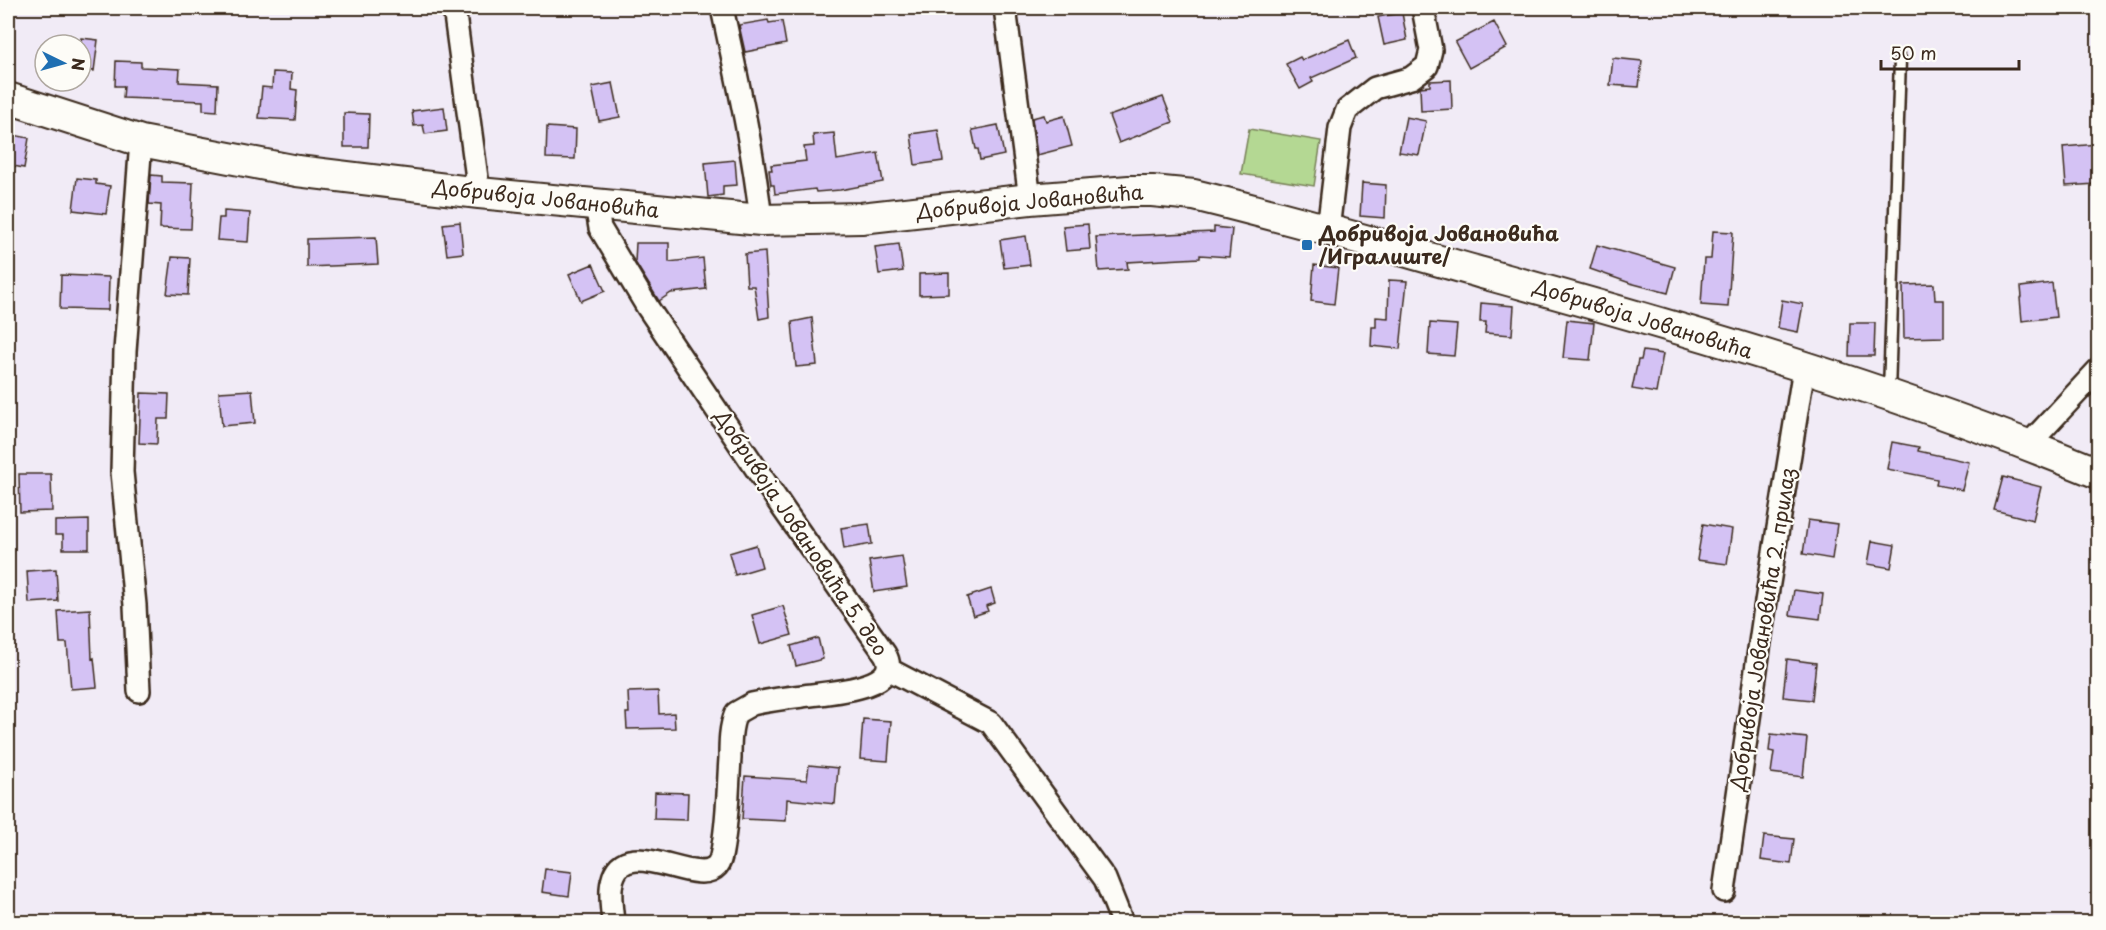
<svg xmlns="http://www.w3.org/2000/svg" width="2106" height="930" font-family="'Playpen Sans',sans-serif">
<rect width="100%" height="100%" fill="#f1ebf6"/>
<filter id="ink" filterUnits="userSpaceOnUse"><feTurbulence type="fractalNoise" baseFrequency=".0167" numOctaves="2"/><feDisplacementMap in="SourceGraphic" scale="12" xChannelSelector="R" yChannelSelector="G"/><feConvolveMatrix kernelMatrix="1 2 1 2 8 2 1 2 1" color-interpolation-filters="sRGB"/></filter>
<g filter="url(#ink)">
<path fill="#b4d893" stroke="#788158" stroke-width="1.5" d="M1249,129L1321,141L1314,186L1241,174Z"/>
<path fill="#d4c2f4" stroke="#3b2a1e" stroke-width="1.5" d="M1402,13L1407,40L1384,45L1378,17Z
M768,20L769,23L782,21L786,44L745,52L739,25Z
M1494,22L1507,47L1469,68L1455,42Z
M81,38L98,40L94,71L81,70Z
M1349,40L1356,58L1311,78L1313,82L1300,89L1286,64L1300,57L1302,60Z
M1613,58L1642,61L1639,87L1610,85Z
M116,61L141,62V67L180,69L179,82L218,84L217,111L203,110V101L123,98L124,86H115Z
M273,72L292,73L291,89L297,90L295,120L259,118L262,87L272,88Z
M1451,80L1452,109L1421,111L1420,87L1430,86V81Z
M613,83L620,117L599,121L592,87Z
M1163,97L1173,122L1119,143L1109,116Z
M444,107L447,131L425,134L423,125L414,126L412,111Z
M344,113L369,114L368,147H344Z
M1044,115L1046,121L1064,116L1072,146L1037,155L1032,118Z
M1406,117L1426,121L1419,155L1399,152Z
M998,125L1004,155L980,160L978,149H976L972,130Z
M547,127L576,129L575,159L546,158Z
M938,130L943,161L915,165L911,134Z
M834,133L837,160L878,153L883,182L840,190L816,192L815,189L775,194L774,185H771L769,170H772L771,165L806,161L804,147L814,146L813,135Z
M8,134L29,138L24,168L8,165Z
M2098,144V180H2096V184L2066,186L2063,147Z
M735,160L737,185L723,186V195L708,197L705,163Z
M151,175L162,176V182L193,183L191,229L160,228L161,205L149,204Z
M77,178L96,180V184L110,186L106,214L73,210Z
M1362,183L1386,185L1385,218L1360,216Z
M224,211L250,213L248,242L217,240L219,218H224Z
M460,222L463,253L447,255L443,224Z
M1088,224L1090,249L1066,251L1063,226Z
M1214,227L1232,229L1229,257L1200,255V258L1127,262L1128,269L1099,271L1096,237L1214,232Z
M1713,231L1733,232L1728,307L1701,305L1704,259H1711Z
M1026,236L1030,265L1004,268L1000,240Z
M376,237L378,264L307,267V239Z
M636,243H669V262L703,258L706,289L671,293L659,301L635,262Z
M899,244L903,271L879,274L875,247Z
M1597,245L1675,267L1668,293L1630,283L1590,269Z
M765,252L769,317L759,319L754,286H747L745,254Z
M172,257L190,258L188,295L167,294Z
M593,264L605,291L581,301L569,274Z
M1314,265L1338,268L1334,304L1311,301Z
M949,273V294L919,295V274Z
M61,275L109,277L108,310L60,309Z
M1389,280L1407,281L1400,349L1371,346L1372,327H1376V317L1388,318Z
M2052,283L2056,317L2022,321L2020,298L2022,297L2021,287Z
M1934,284L1935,300H1944V337L1904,338L1903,285Z
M1782,300L1803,304L1798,332L1778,328Z
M1481,303L1514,306L1512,335L1485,333L1486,322H1480Z
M812,318L817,365L796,367L792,322Z
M1567,320L1594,323L1590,360L1563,358Z
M1430,323L1457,325L1454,356L1428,354Z
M1850,323H1875L1874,356H1849Z
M1643,351L1663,354L1656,393L1632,389L1638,360H1641Z
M252,390L255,423L222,426L219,392Z
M141,393L169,394L168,419H158L157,444L139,443Z
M1892,442L1919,447L1918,451L1969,462L1962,490L1936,485L1937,479L1887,469Z
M19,474H51L52,511L20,512Z
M2003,477L2041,487L2033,520L1994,510Z
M89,520V549H63V535H55V521Z
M1808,520L1837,524L1832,559L1803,554Z
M869,524L872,544L844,549L841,528Z
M1703,524L1732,529L1727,564L1697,560Z
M1872,541L1895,545L1891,568L1868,564Z
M756,545L762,567L735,575L729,553Z
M902,556L907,587L874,592L869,561Z
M56,569L58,601L29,603L27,571Z
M991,589L995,603L986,606L988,611L973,616L967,597Z
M1794,590L1823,594L1820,619L1790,615Z
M783,606L792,635L760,644L752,615Z
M90,609L92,659L94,658L97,687L71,689L67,643H60L58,611Z
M818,638L823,659L796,666L791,646Z
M1787,659L1816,663L1812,700L1783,697Z
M658,691L659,714L674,713L675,728L627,729L626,713H629L628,692Z
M863,719L891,721L888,761L860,759Z
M1771,734L1807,738L1803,777L1771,773L1774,752L1769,751Z
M809,765L838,768L835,804L787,799L786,821L742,819L745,776L807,780Z
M655,792L688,793L687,820L654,819Z
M1764,836L1794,839L1791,864L1761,860Z
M545,869L572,872L569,896L542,892Z"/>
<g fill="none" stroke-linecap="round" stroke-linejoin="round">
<g stroke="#3b2a1e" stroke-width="15">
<path id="lane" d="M1889,392L1900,59"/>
</g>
<g stroke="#3b2a1e" stroke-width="26">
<path id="street" d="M454,8L479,193
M722,8C737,78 753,148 761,220
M1005,8L1030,199
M596,205L600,228L648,308L784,510L885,654C906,690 821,693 803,696C785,698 769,700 752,704L736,713C730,727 730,743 730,758C728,787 728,816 723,845C722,852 721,861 717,866C696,890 623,830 612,882C609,894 612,910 613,922
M1328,230L1340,128L1347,110L1375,88L1411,78L1427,66L1431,50L1423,8
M2029,444L2098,370
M888,669L991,723L1105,879L1122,922
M139,691L135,605L122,472L125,351L141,141
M1724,891L1765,608L1804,368"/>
</g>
<g stroke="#3b2a1e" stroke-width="34">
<path id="secondary" d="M8,98L141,141L297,171L479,193L761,220L861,218L1030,199L1129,191H1152L1194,195C1294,219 1393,248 1493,276C1697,332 1902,392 2098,473"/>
</g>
<use href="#lane" stroke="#fdfcf7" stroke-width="10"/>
<use href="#street" stroke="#fdfcf7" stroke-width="21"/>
<use href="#secondary" stroke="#fdfcf7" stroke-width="30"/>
</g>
</g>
<rect fill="#1f6fb2" stroke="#fdfcf7" stroke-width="2" x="1301" y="239" width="12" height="12" rx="3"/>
<g text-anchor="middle" stroke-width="4.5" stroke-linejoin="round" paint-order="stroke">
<g font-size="20" fill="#3b2a1e" stroke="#fdfcf7">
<text transform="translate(546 199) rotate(6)" y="7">Добривоја Јовановића</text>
<text transform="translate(1030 202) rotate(-5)" y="7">Добривоја Јовановића</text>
<text transform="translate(1643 319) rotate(17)" y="7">Добривоја Јовановића</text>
<text transform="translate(801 533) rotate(56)" y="7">Добривоја Јовановића 5. део</text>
<text transform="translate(1763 629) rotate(-81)" y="7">Добривоја Јовановића 2. прилаз</text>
</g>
<g font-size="20" font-weight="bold" fill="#3b2a1e" stroke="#fdfcf7" text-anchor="start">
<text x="1319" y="241">Добривоја Јовановића<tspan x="1319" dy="23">/Игралиште/</tspan></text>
</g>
</g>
<rect width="2106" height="930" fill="none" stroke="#fdfcf7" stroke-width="30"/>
<rect x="15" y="15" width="2076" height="900" fill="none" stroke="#3b2a1e" stroke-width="2" filter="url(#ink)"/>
<g transform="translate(63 63) rotate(95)"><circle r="28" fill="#fdfcf7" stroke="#afa8a0" stroke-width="1.5"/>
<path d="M0-4.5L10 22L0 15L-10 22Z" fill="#1f6fb2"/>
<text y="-9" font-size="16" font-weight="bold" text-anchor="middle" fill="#3b2a1e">N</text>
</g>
<path d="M1881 60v9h138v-9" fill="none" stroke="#3b2a1e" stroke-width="3"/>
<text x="1890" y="60" font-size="18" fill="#3b2a1e" stroke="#fdfcf7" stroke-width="4.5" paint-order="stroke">50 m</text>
</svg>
